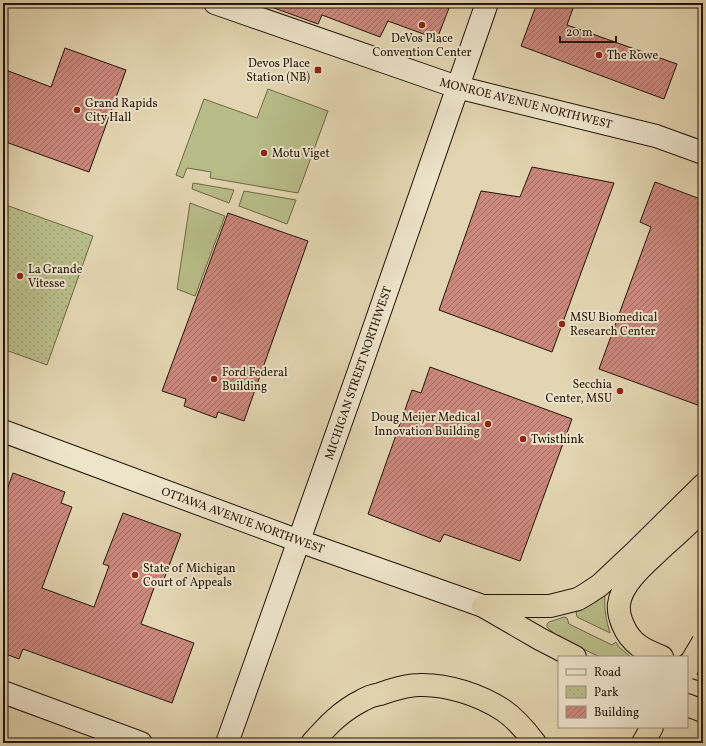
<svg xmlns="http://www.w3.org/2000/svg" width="706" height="746" font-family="Vollkorn,serif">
<defs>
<pattern id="park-dots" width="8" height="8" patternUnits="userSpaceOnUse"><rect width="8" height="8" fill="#b8bc88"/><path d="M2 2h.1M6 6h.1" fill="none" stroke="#9ea174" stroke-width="1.8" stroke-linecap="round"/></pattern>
<pattern id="building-hatch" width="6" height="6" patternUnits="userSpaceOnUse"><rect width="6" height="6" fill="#cb887d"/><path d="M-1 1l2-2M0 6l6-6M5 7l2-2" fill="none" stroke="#a46e64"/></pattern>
</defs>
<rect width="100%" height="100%" fill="#e3d5b1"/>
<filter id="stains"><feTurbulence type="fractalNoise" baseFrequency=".005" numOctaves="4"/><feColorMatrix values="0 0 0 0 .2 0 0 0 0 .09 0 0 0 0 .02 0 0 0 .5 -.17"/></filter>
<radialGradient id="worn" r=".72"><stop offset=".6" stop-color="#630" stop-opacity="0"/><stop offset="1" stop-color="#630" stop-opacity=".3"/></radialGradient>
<path fill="#b8bc88" stroke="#6d6846" d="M268,89L328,111L298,193L210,178L211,172L187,168L183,178L176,175L204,99L257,118Z
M193,183L234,190L229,203L192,189Z
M244,191L296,200L287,224L239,206Z
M190,203L225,216L195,296L177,289Z
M605,595C604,610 606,619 610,633L577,617L576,612L598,600Z
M564,617L567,618L569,624L612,645L616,642L619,647L631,657H600L558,637L547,627V624L549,622Z"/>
<path fill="url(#park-dots)" stroke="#6d6846" d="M3,204L93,236L47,365L3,349Z"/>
<path fill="url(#building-hatch)" stroke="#221305" d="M267,3H451L437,39L388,21L380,37L322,15L318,24L266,5Z
M537,3H575L567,25L677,64L664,99L521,46Z
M65,48L126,70L89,172L3,141V69L51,87Z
M532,167L614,183L552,352L439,310L481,191L520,197Z
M655,182L703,200V407L599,369L651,227L640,222Z
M228,213L308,241L244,421L218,412L216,418L184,406L186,399L162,391Z
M430,367L572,419L520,561L444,534L440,542L368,514L412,390L421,393Z
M13,473L65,492L61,503L72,507L42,588L94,607L109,566L103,564L123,513L181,534L161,587L155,585L141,624L194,643L172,703L23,649L19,659L3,653V501Z"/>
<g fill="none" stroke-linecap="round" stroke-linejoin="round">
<g stroke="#221305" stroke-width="24">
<path id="secondary" d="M215,3L457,87L656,136L703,153
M3,431L299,541L483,606
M3,692L141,743
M227,743L358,374L487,3"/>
</g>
<g stroke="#221305" stroke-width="24">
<path id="highway" d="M483,606H550L578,599L588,593L600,585L634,553L703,485
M483,606L540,639L575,657
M662,657C644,650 631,644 623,625C620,618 618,612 619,604C622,581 649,561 665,545C678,534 690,522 703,510
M687,665L703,670
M687,705L703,711
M312,743C328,725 341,711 363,700C368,697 374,695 380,694C390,690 409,685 419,685C447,684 480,695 503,710C515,718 526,731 535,743
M643,743L652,727"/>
</g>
<use href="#secondary" stroke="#ede4cc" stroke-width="22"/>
<use href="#highway" stroke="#e3d5b1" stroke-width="22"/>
<g stroke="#221305" stroke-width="24" stroke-linecap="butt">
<path id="highway-bridge" d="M687,669L703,642"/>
</g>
<use href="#highway-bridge" stroke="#e3d5b1" stroke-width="22"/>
</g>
<g fill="#8f2418" stroke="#ede4cc" stroke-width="1.5">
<circle cx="422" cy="25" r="4"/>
<circle cx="599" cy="55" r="4"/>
<rect x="314" y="66" width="8" height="8" rx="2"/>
<circle cx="77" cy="110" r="4"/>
<circle cx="264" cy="153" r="4"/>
<circle cx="20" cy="276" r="4"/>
<circle cx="562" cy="324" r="4"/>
<circle cx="214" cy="379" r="4"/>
<circle cx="620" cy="391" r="4"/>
<circle cx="488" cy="424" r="4"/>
<circle cx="523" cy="439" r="4"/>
<circle cx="135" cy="575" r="4"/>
</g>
<g text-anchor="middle" stroke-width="4" stroke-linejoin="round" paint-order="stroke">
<g font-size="12" fill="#221305" stroke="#ede4cc" text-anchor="start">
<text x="422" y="42" text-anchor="middle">DeVos Place<tspan x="422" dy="14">Convention Center</tspan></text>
<text x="607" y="59">The Rowe</text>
<text x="310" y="67" text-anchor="end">Devos Place<tspan x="310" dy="14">Station (NB)</tspan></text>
<text x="85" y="107">Grand Rapids<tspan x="85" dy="14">City Hall</tspan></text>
<text x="272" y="157">Motu Viget</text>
<text x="28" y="273">La Grande<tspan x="28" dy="14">Vitesse</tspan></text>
<text x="570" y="321">MSU Biomedical<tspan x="570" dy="14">Research Center</tspan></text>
<text x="222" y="376">Ford Federal<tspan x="222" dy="14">Building</tspan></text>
<text x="612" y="388" text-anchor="end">Secchia<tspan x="612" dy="14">Center, MSU</tspan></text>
<text x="480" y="421" text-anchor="end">Doug Meijer Medical<tspan x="480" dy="14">Innovation Building</tspan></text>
<text x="531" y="443">Twisthink</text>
<text x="143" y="572">State of Michigan<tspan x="143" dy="14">Court of Appeals</tspan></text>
</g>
<g font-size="12" fill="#221305" stroke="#ede4cc">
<text transform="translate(526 103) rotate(14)" y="4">MONROE AVENUE NORTHWEST</text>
<text transform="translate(358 373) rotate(-71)" y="4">MICHIGAN STREET NORTHWEST</text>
<text transform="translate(243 520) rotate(20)" y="4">OTTAWA AVENUE NORTHWEST</text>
</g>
</g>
<rect width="706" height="746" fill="none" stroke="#e3d5b1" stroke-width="16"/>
<rect x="4" y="4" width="698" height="738" fill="none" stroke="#221305" stroke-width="2"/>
<rect x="8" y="8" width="690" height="730" fill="none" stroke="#221305"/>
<rect x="558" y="656" width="130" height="72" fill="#ede4cc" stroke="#9c907c"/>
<rect x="566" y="669" width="20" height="6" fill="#ede4cc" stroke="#9c907c"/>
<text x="594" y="676" font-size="12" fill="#221305">Road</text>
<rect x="566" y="686" width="20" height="12" fill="url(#park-dots)" stroke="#9c907c"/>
<text x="594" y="696" font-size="12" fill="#221305">Park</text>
<rect x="566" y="706" width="20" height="12" fill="url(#building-hatch)" stroke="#9c907c"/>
<text x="594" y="716" font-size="12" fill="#221305">Building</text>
<path d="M560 36v6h56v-6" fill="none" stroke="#221305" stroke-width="2"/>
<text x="566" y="36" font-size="12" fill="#221305" stroke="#ede4cc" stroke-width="3" paint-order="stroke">20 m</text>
<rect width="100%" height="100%" filter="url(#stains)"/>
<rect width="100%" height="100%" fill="url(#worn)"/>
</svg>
